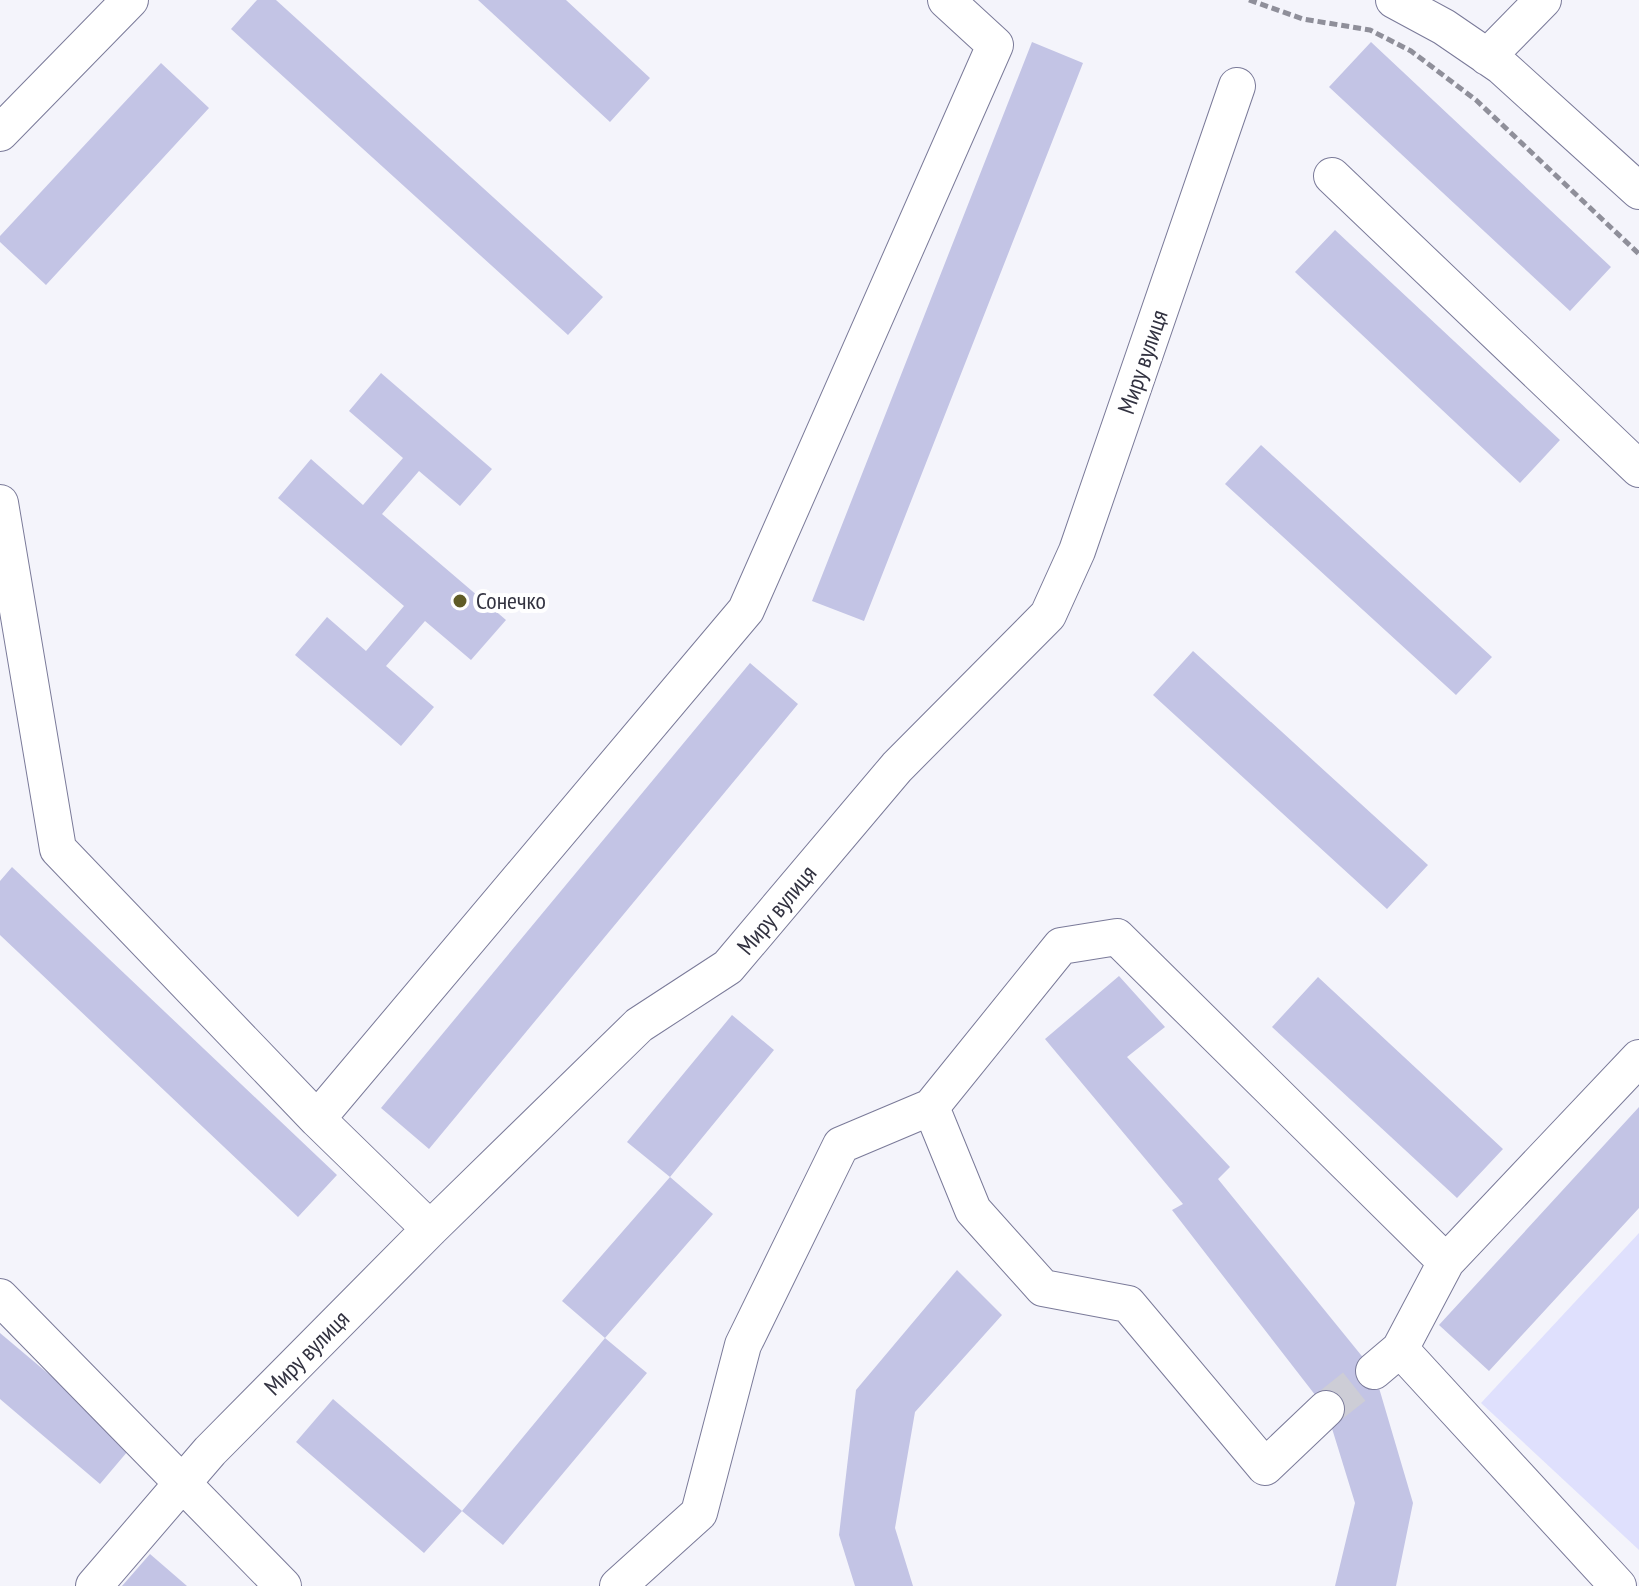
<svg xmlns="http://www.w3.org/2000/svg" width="1639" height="1586" font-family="'PT Sans Narrow',sans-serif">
<rect width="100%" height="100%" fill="#f4f4fb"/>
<path fill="#dfe0fd" d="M1639,1233V1550L1481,1403Z"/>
<path fill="#c3c4e5" d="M257,0H276L603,297L568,335L231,29Z
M478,0H566L650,78L610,122Z
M1032,42L1083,63L864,621L812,601Z
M1371,42L1611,267L1570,311L1329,87Z
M161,63L209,108L46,285L0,242V236Z
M1335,230L1560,440L1520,483L1295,272Z
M381,373L492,469L460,506L419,471L382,514L506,620L471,660L425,621L386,666L434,707L401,746L295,655L327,617L366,651L404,606L278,498L311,459L363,505L403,458L349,411Z
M1261,445L1492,657L1456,695L1225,484Z
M1193,651L1428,865L1387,909L1153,695Z
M750,663L798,704L429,1149L381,1108Z
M12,867L337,1175L298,1217L0,935V881Z
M1119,976L1165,1027L1127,1057L1230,1167L1218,1179L1374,1371L1413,1503L1396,1586H1335L1355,1503L1326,1409L1172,1210L1183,1204L1045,1039Z
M1318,977L1503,1149L1457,1198L1272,1027Z
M732,1015L774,1050L670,1177L627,1142Z
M1639,1107V1208L1489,1371L1439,1325Z
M670,1177L713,1214L605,1338L562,1301Z
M957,1270L1002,1315L915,1412L895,1528L913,1586H855L839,1535L856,1390Z
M0,1333L133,1445L100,1484L0,1399Z
M605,1338L647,1373L503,1545L462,1511Z
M333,1399L462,1511L424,1553L296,1442Z
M150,1554L187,1586H122Z"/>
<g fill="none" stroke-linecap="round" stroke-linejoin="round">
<path stroke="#cdcdd6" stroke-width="36" stroke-dasharray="36 18" stroke-linecap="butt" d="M1326,1409L1374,1371"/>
<g stroke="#7a7a99" stroke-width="38">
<path id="minor" d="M1394,0L1444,27L1501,66L1639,191
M1487,57L1543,0
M0,133L130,0
M1332,176L1639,469
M0,503L58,849L317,1119L746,610L995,45L946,0
M317,1119L430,1229
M0,1297L283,1586
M1400,1349L1618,1586
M1374,1371L1400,1349L1446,1262L1639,1058
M1326,1409L1265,1467L1128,1304L1043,1288L973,1210L931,1107L1061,946L1117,937L1446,1262
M94,1586L210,1451L430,1229L639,1025L728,967L897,767L1048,615L1077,551L1237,86
M618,1586L699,1513L743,1345L841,1145L931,1107"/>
</g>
<path stroke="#8f8f9a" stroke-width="5" stroke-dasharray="8 4" stroke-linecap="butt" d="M1249,0L1303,19L1370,30L1411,51L1476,100L1639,254"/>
<use href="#minor" stroke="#fff" stroke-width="36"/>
</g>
<circle fill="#5f5b27" stroke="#fff" stroke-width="3" cx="460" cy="601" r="8"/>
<g text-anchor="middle" stroke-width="8" stroke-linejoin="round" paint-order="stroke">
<g font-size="24" fill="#323240" stroke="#fff">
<text transform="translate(1143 362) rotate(-71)" y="8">Миру вулиця</text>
<text transform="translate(777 910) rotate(-50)" y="8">Миру вулиця</text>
<text transform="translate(307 1353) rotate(-45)" y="8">Миру вулиця</text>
</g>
<g font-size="24" fill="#323240" stroke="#fff" text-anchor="start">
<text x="476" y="609">Сонечко</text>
</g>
</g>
</svg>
